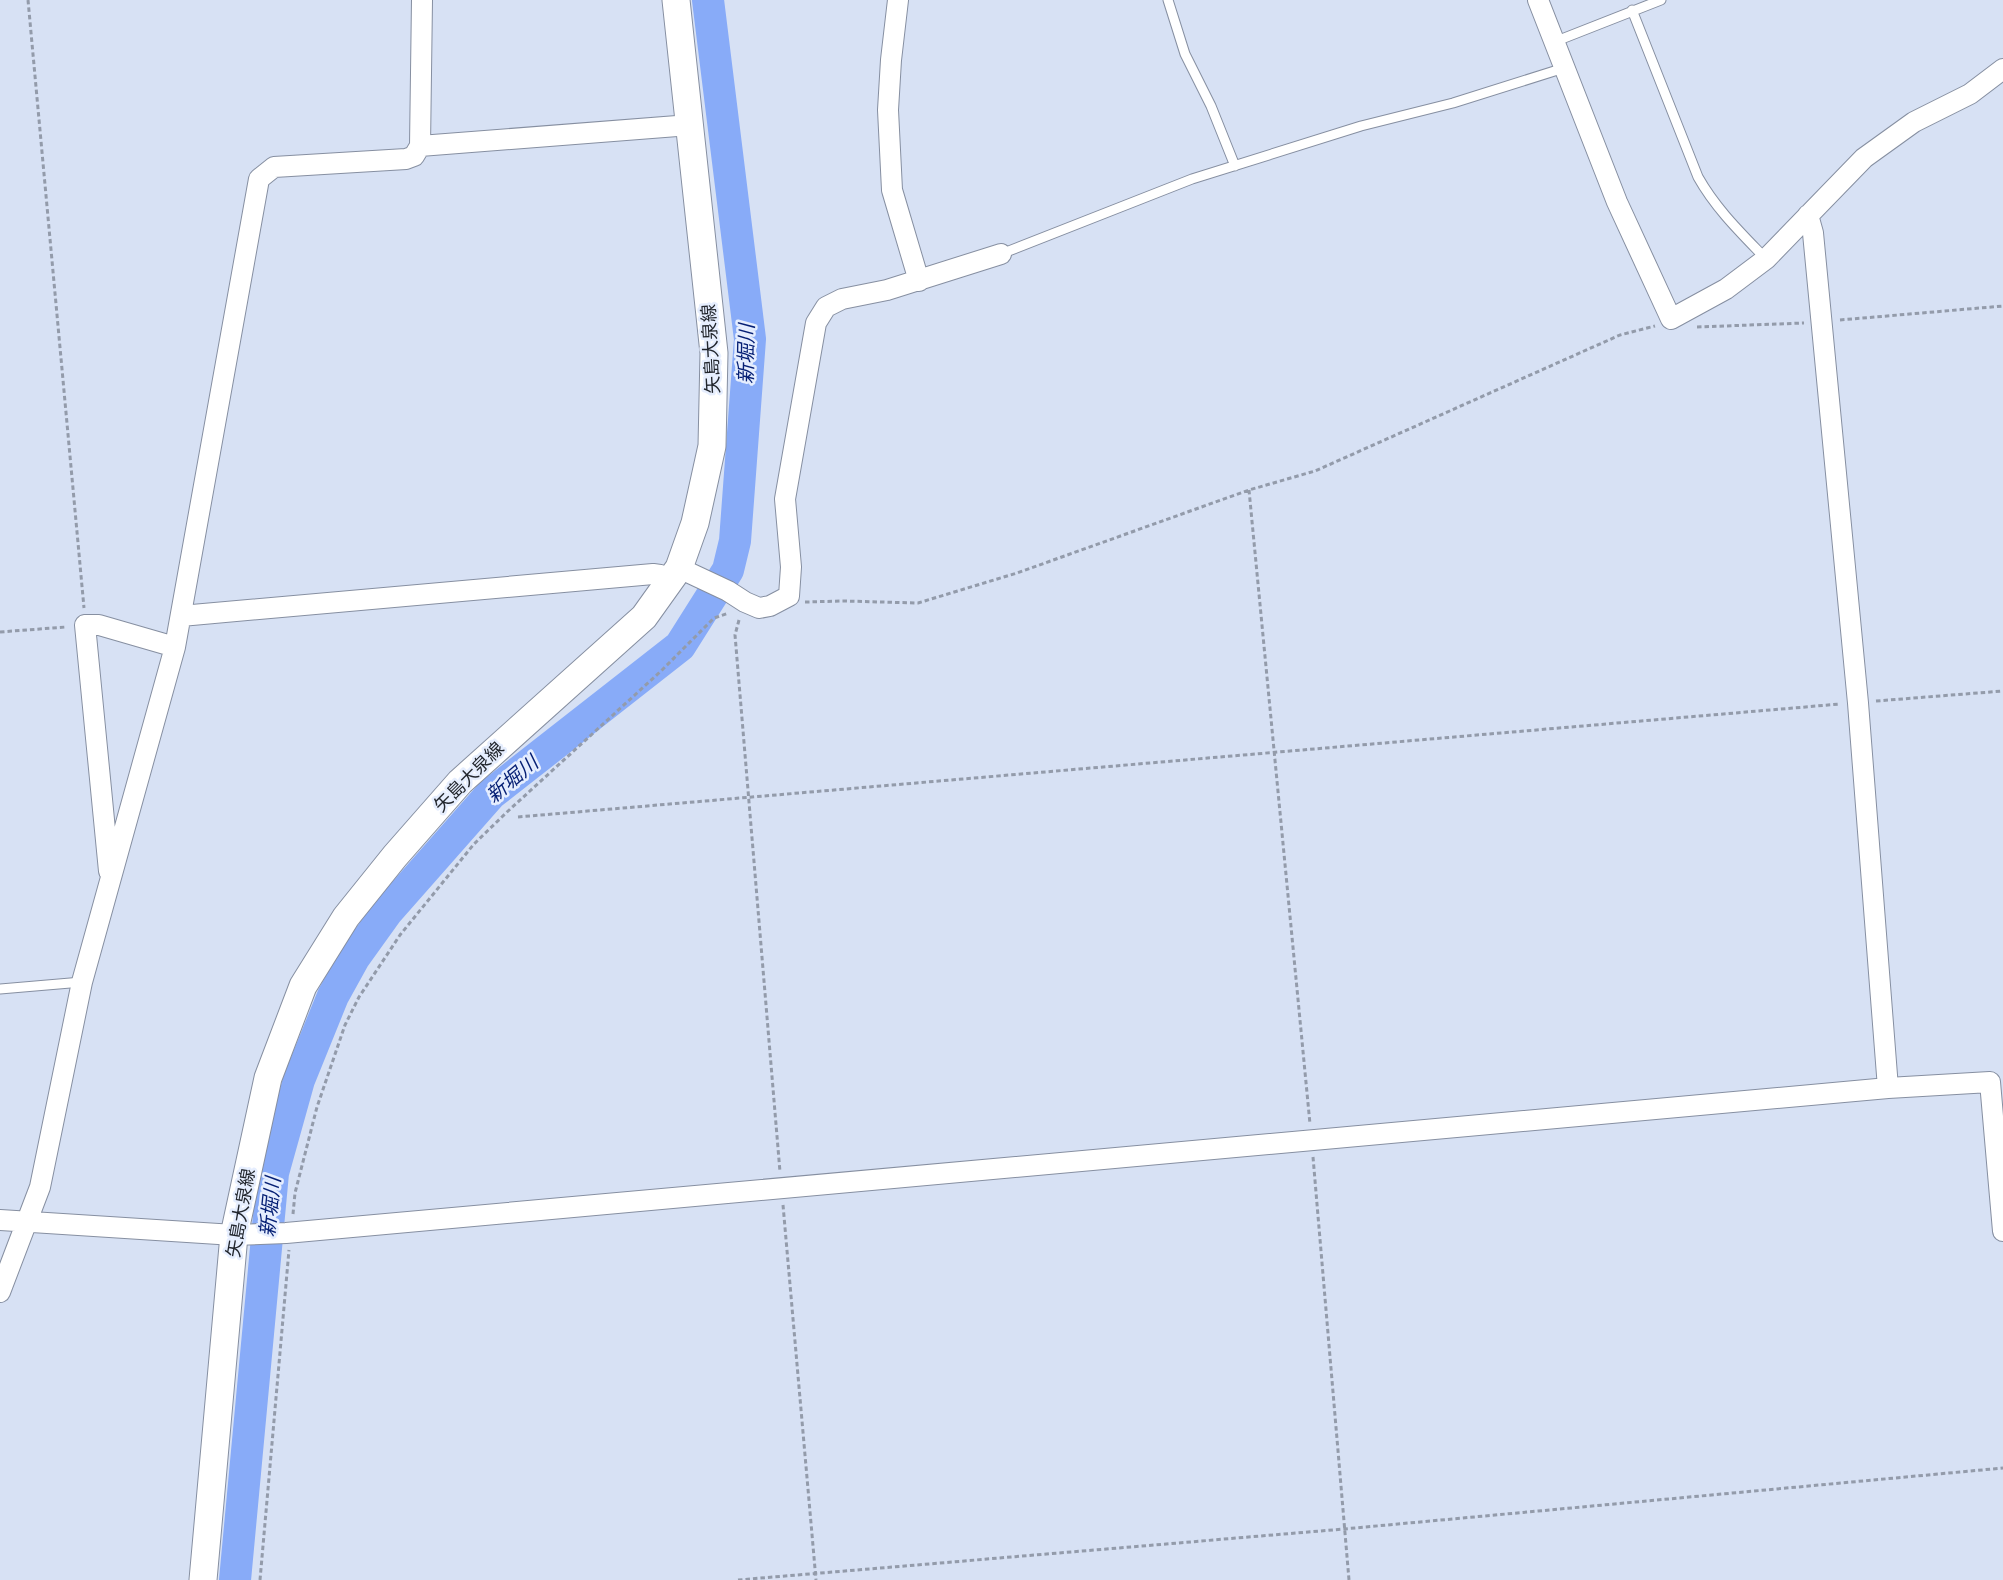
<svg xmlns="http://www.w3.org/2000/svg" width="2003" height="1580" font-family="Commissioner,'Noto Sans JP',sans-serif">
<rect width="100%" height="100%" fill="#d7e1f4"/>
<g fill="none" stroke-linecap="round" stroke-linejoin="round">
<path stroke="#88abf8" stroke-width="32" d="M235,1580L273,1173L299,1080L333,996L354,958L387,912L491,794L680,646L728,570L735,541L750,339L708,0"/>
<g stroke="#868fa1" stroke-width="11">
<path id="lane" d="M1168,0L1185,54L1211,106L1235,166
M1632,10L1698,177C1716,209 1741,233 1766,259
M1554,42L1661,0
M1001,254L1192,179L1361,126L1453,103L1564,68
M0,989L82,982"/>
</g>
<g stroke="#868fa1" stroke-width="22">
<path id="street" d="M898,0L891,60L888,110L892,190L919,281
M1538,0L1617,202L1671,319L1726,289L1766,259L1864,158L1914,122L1970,94L2003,69
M420,146L690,125
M1808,215L1813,233L1858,703L1888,1088
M679,568L728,591L745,602L759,608L770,606L789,596L791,567L785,499L816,323L826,307L842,299L887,290L1001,254
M181,616L653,574L660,575L672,581
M109,871L85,625H99L175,647
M0,1220L234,1235L286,1233L1888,1088L1990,1082L2003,1231
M0,1292L40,1187L82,982L175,647L259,179L274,167L406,159L414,156L420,146L422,0"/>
</g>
<g stroke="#868fa1" stroke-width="29">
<path id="secondary" d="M203,1580L234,1235L268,1078L303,986L346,917L395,856L460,782L644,617L679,568L695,523L712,446L714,353L676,0"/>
</g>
<path stroke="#939baa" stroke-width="3" stroke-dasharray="4.5 3" stroke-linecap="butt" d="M28,0L84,608
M1840,320L2003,306
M1697,327L1804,323
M1249,490L1310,1124
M805,602L844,601L918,603L1017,573L1249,490L1315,471L1620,335L1655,326
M739,620L735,635L780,1172
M0,632L66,627
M1876,701L2003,691
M518,817L1840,704
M1313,1157L1349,1580
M783,1205L816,1580
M293,1214L295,1193L317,1107L345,1025L359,997L400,935L474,844L507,812L661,671L714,618L729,613
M260,1580L289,1250
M738,1580L1344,1529L2003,1468"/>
<use href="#lane" stroke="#fff" stroke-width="9"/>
<use href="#street" stroke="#fff" stroke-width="20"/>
<use href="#secondary" stroke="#fff" stroke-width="27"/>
</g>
<g text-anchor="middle" stroke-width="5" stroke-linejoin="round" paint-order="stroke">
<g font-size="18" fill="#22262d" stroke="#e6eefe">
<text transform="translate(711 349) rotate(-93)" y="6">矢島大泉線</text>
<text transform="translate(469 777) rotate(-45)" y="6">矢島大泉線</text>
<text transform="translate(241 1213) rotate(-80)" y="6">矢島大泉線</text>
</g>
<g font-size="20" font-style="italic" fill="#051f74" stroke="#e6eefe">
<text transform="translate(746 354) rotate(-89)" y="7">新堀川</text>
<text transform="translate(512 779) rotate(-40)" y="7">新堀川</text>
<text transform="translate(270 1207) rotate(-84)" y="7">新堀川</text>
</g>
</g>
</svg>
